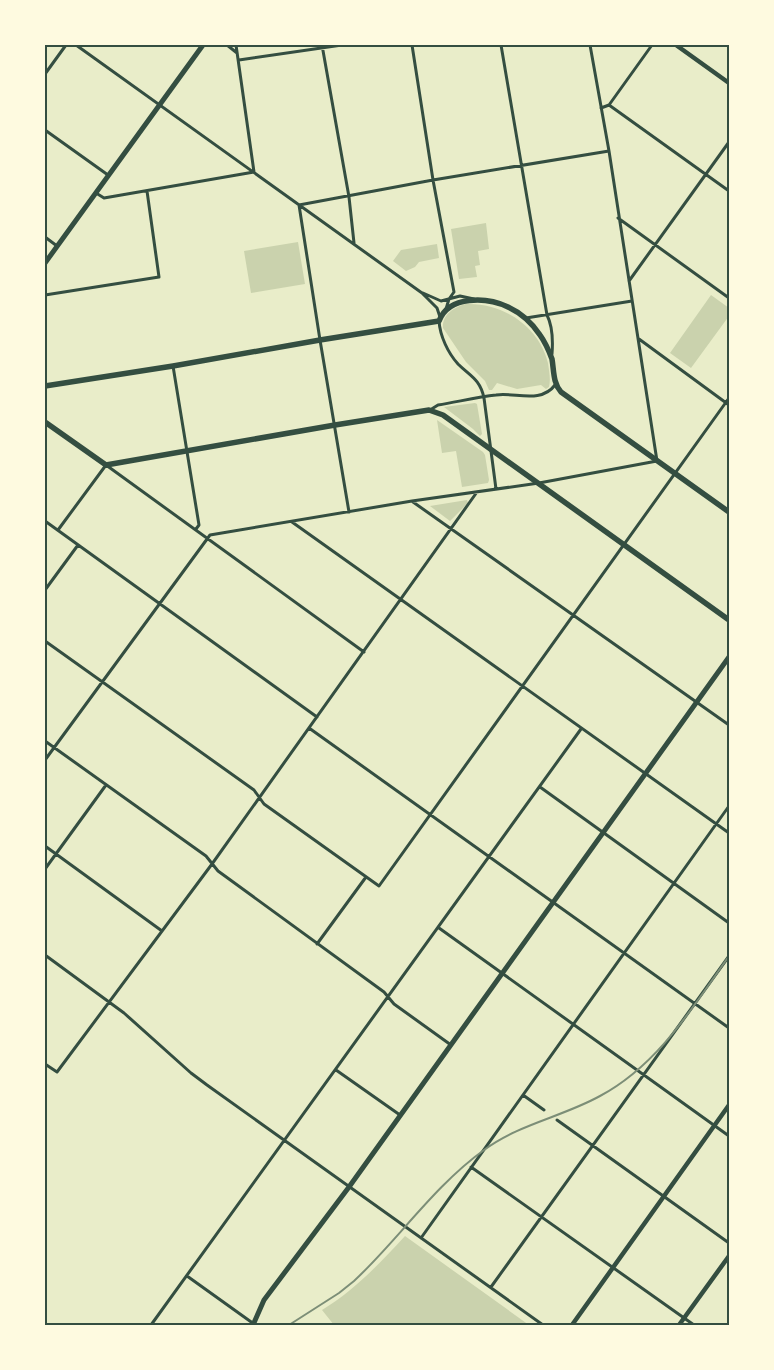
<svg xmlns="http://www.w3.org/2000/svg" width="774" height="1370" font-family="'Public Sans',sans-serif">
<rect width="100%" height="100%" fill="#e9edc9"/>
<path fill="#cad2ad" d="M486,223L489,249L478,251L480,265L475,266L477,277L459,279L451,229Z
M298,242L305,284L251,293L244,251Z
M437,244L439,258L419,262L415,267L406,271L393,261L401,250Z
M711,295L729,308V316L691,368L670,353Z
M465,304C502,302 539,326 548,363C549,371 551,379 549,387L546,389L541,385L517,389L497,383L492,390H489L485,381L466,362L443,328C442,315 453,308 465,304Z
M475,403L477,404L482,434L480,436L473,429L444,407Z
M437,420L483,452L485,455L489,480L488,483L462,487L456,451L442,453Z
M467,500L468,503L450,521L430,506Z
M405,1236L529,1325H334L322,1310C355,1290 380,1263 405,1236Z"/>
<g fill="none" stroke-linecap="round" stroke-linejoin="round">
<path stroke="#344e41" stroke-width="3" d="M76,45L422,293L437,308L440,317
M227,45L237,53
M322,45L349,197L354,243
M412,45L433,180L454,292L449,299L446,309
M501,45L547,315C553,327 553,341 552,354
M239,60L342,45
M45,74L66,45
M609,105L652,45
M601,108L609,105L729,191
M45,130L108,175
M96,193L104,198L254,172L236,45
M618,218L729,298
M45,237L57,246
M629,281L729,142
M423,293L441,301L460,296L474,299
M45,295L159,277L147,191
M526,318L632,301
M439,321C440,336 448,353 458,364C470,376 480,379 484,398L496,489
M639,339L729,405
M173,366L199,525L196,529
M430,410L438,405C457,402 477,397 496,395C515,392 541,404 555,385
M413,502L729,725
M349,512L320,340L299,205L433,180L609,151
M45,521L317,717
M292,522L729,833
M58,530L106,465L364,652
M45,590L78,545
M45,641L254,790L264,804L379,886L729,398
M309,728L729,1028
M45,741L206,856L218,871L384,992L394,1004L451,1045
M45,760L210,535L412,501L539,483L657,461L609,151L590,45
M540,787L729,923
M45,846L162,931
M45,869L106,785
M439,928L729,1136
M317,944L366,877
M45,955L124,1013L191,1073L207,1085L543,1325
M45,1064L57,1072L212,864L477,492
M336,1070L400,1115
M523,1095L544,1110
M557,1120L729,1243
M471,1167L694,1325
M421,1238L729,806
M187,1276L254,1324
M491,1287L729,956
M151,1325L581,729"/>
<path stroke="#344e41" stroke-width="4.5" d="M676,45L729,83
M572,1325L729,1105
M679,1325L729,1256"/>
<path stroke="#344e41" stroke-width="5" d="M45,263L203,45
M253,1325L264,1300L349,1187L729,657"/>
<path stroke="#344e41" stroke-width="5.5" d="M45,386L173,366L320,340L439,321C449,295 487,297 508,307C521,313 532,323 540,335C545,342 549,351 552,359C554,371 553,383 561,392L729,512
M45,422L106,465L335,425L429,410L443,415L729,620"/>
<path stroke="#7c8e77" stroke-width="2" d="M289,1325L339,1293L354,1281C398,1240 434,1186 484,1150C519,1124 562,1117 600,1096C658,1065 692,1008 729,956"/>
</g>
<rect width="774" height="1370" fill="none" stroke="#fefae0" stroke-width="92"/>
<rect x="46" y="46" width="682" height="1278" fill="none" stroke="#344e41" stroke-width="2"/>
</svg>
